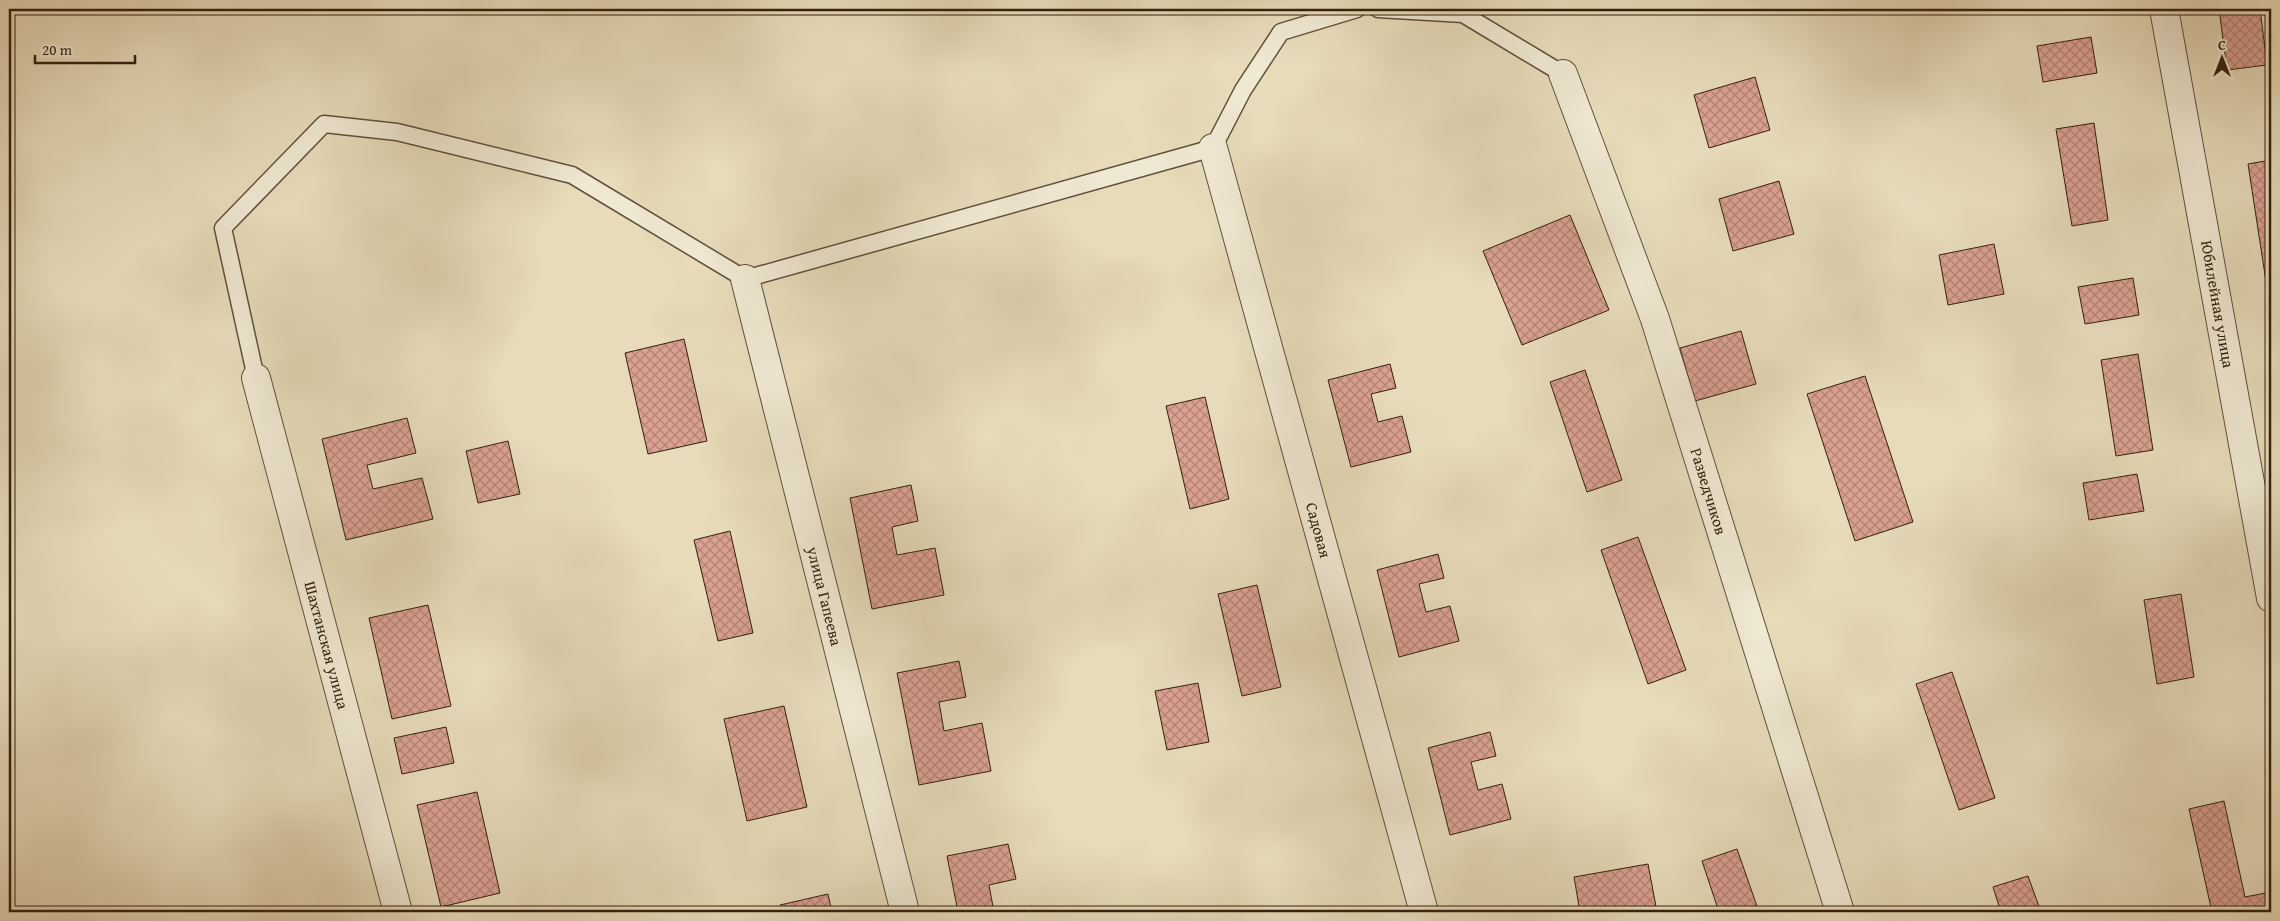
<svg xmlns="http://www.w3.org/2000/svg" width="2280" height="921" font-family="'Gentium Book Plus',serif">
<defs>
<pattern id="building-cross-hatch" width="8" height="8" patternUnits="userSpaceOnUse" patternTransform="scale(1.25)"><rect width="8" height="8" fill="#dba192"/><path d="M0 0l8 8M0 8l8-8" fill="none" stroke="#b28376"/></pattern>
</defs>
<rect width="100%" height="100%" fill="#e7dbba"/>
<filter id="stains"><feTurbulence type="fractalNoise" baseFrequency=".004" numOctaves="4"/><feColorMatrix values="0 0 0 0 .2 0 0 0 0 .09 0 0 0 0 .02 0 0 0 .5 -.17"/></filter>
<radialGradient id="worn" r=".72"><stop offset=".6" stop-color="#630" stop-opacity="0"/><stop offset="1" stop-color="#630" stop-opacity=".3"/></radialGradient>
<path fill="url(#building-cross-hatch)" stroke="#34200e" d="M2219,9H2260L2267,65L2227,70Z
M2091,37L2097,73L2043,82L2037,46Z
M1755,77L1770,130L1709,148L1694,95Z
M2094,123L2108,220L2072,226L2056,129Z
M2271,160V288H2267L2248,164Z
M1779,181L1794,234L1733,251L1719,199Z
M1570,215L1609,310L1522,345L1483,251Z
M1994,244L2004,294L1948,305L1939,255Z
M2133,278L2139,315L2085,324L2078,287Z
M1741,331L1756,384L1695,401L1680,348Z
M684,339L707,441L648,454L625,353Z
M2138,354L2153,450L2116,456L2101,360Z
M1390,364L1396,388L1371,394L1378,422L1402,416L1411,452L1351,467L1328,380Z
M1585,370L1622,480L1587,492L1550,382Z
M1865,376L1913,522L1855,541L1807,394Z
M1205,397L1229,499L1190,509L1166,406Z
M407,418L416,453L367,465L373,489L422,478L433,519L346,540L322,439Z
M508,441L520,494L478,503L466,451Z
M2137,474L2144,511L2089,520L2083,483Z
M911,485L918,521L892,527L897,555L935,548L944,595L872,609L850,498Z
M730,531L753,633L718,641L694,540Z
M1638,537L1686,670L1648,684L1601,550Z
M1438,554L1444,578L1419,584L1426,612L1450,606L1459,641L1399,657L1377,570Z
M1257,585L1281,687L1242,696L1218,594Z
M2181,594L2194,677L2157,684L2144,600Z
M428,605L451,706L392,719L369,618Z
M959,661L966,697L939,702L944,731L982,723L991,771L919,785L897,673Z
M1952,672L1995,798L1959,810L1916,684Z
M1198,683L1209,742L1167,750L1155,691Z
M784,706L807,807L747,821L724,719Z
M446,727L454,763L402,774L394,738Z
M1490,732L1496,756L1471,762L1478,790L1502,784L1511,819L1450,835L1428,748Z
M477,792L500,893L441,907L417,805Z
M2224,801L2245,897L2271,892V912H2212L2189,809Z
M1008,844L1016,879L989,885L994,912H958L947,856Z
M1737,849L1759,912H1719L1702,861Z
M1648,864L1657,912H1580L1574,877Z
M2028,876L2041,912H2001L1993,887Z
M828,894L832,912H782L780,905Z
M1032,906L1034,912H1001Z
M1505,906L1507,912H1484Z"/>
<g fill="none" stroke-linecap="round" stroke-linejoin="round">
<g stroke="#614f39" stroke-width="19">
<path id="lane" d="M1378,9L1463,14L1563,74
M256,378L223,228L324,124L397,132L572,175L745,279L1213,148L1243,90L1281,32L1357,9"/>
</g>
<g stroke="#614f39" stroke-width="30">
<path id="street" d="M2164,9L2271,598
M1563,74L1655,319L1840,912
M1213,148L1424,912
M745,279L905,912
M256,378L398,912"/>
</g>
<use href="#lane" stroke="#efe8d2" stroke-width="16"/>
<use href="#street" stroke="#efe8d2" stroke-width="28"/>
</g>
<g text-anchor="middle" stroke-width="5" stroke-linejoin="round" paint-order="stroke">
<g font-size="16" fill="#34200e" stroke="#efe8d2">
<text transform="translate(2218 304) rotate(80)" y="6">Юбилейная улица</text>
<text transform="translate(1709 491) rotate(73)" y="6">Разведчиков</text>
<text transform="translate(1319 530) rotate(75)" y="6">Садовая</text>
<text transform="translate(825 596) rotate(76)" y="6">улица Гапеева</text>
<text transform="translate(327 645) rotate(75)" y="6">Шахтанская улица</text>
</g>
</g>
<rect width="2280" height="921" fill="none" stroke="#e7dbba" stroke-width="30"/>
<rect x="10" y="10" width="2260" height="901" fill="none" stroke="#34200e" stroke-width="2.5"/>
<rect x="15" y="15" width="2250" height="891" fill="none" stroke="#34200e"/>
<g transform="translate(2222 58)" stroke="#efe8d2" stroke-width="4" paint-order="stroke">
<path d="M0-4L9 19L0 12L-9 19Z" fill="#34200e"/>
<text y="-8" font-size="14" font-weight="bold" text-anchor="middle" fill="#34200e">С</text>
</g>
<path d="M35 55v8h100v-8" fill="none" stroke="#34200e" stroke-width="2.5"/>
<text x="42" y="55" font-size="15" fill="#34200e" stroke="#efe8d2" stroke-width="4" paint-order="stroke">20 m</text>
<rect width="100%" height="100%" filter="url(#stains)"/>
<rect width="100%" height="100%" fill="url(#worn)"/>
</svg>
